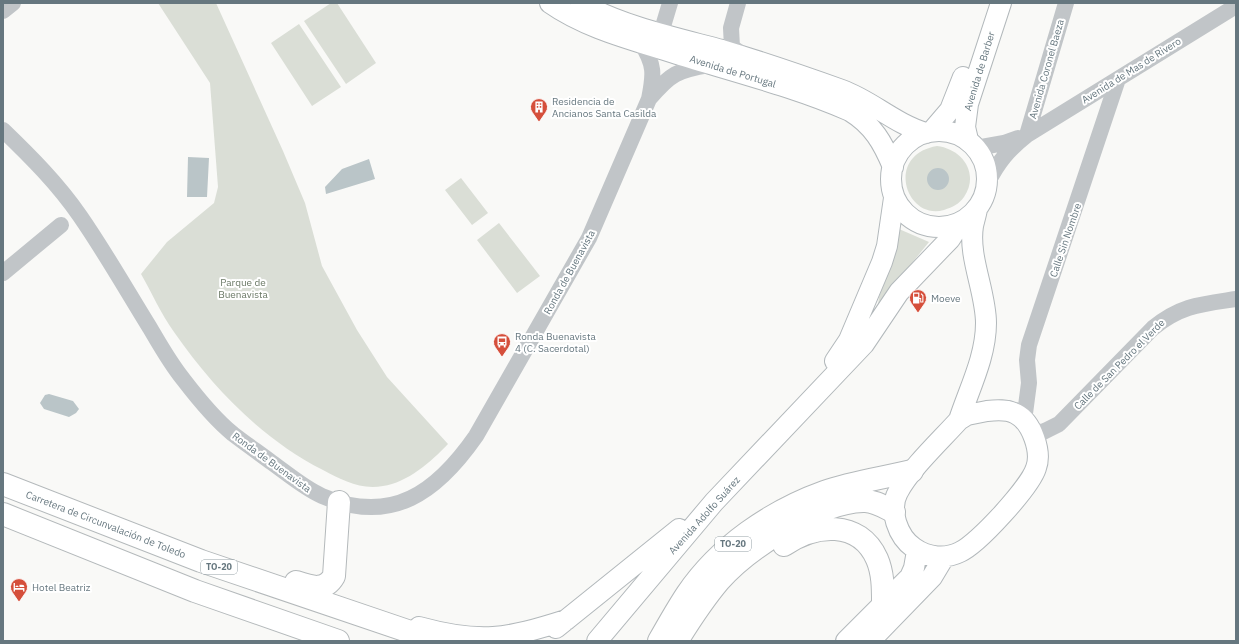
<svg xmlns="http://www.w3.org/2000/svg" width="1239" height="644" font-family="'IBM Plex Sans',sans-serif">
<rect width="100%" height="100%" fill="#f9f9f7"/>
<path fill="#daded6" d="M158,3H216L283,151L305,203L322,266L357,330L387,377L448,444C432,461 407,483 383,486C360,490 342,480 323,470C262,439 213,388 174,332C161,314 152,293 141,274L167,242L214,203L218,187L210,83Z
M331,3H337L376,63L346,84L304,21Z
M299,24L341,87L312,106L271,43Z
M937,146C962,149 980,173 964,197C959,204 953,207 944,210C906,221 884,155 937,146Z
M461,178L488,213L472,225L445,190Z
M499,223L540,276L517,293L477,240Z
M899,229L929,242L878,305L879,297L894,255Z"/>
<path fill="#bac5c8" d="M188,157L209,158L207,197H187Z
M369,159L375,179L326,194L325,187L342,169Z
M927 179a11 11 0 1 1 22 0a11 11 0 1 1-22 0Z
M49,394L73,401L79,409L76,413L69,417L44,409L40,403L45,395Z"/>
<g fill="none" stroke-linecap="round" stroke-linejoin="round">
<g stroke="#b2b8bb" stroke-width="22">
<path id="major" d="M550,3C587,29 634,40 677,54C735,72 795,87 850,111C873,125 883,143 893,167
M581,3C621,26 677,38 722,50C762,62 803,76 842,90C872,101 895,124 926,133
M891 179a48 48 0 1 1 96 0a48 48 0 1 1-96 0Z
M932,131L950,110L963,77
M968,140L965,127L968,104L1001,3
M835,361L849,340L882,262L887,246L894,198
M987,411C996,410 1008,409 1016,414C1032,422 1042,452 1036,468C1030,487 978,544 960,552C946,559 928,558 914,548C898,537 888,510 898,492C910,469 941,440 959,420L967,415Z
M959,420C969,389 986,357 986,323C986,292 968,257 973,226C974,221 976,215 977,209
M419,627C481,644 506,639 566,620
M556,628L679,529
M597,641L714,502L864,344L899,292L950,239L961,222
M846,641L910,577L914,568L917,551
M870,641L932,577L944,557"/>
</g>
<g stroke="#b4b9bb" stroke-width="24">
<path id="highway" d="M3,484L201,561L437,641
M3,514L195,591L338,641
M784,545C815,524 859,519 877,559C883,573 883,588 883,602
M296,582C311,587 325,592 334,576L339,502
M659,641C668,625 677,609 687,594C719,547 771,511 824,492C852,482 883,478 912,471
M677,641C690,620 703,600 719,581C747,549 819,502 863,501C874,500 884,507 894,512"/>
</g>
<path stroke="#c1c5c8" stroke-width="16" d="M738,3L731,28L732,47L746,57
M3,11L13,3
M661,33L670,3
M650,98C670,74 678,70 709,65
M3,130C31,157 58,184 80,216C105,252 127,291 150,328C160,345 170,363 183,379C196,396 217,421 233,434C246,444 259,453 271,462C288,474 304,488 322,496C392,526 437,492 476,436L589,238L649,99C654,74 655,65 641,43
M1027,135L1066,3
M976,148L1004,143L1018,138
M987,184C998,162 1008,150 1027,135L1236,6
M3,273L61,225
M1024,421L1029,383L1027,360L1029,345L1118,79
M1030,431L1043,432L1059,424L1153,328C1181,305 1202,304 1236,299"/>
<use href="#major" stroke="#fff" stroke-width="20"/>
<use href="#highway" stroke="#fff" stroke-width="22"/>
</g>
<defs>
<g id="building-pin" transform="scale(0.9)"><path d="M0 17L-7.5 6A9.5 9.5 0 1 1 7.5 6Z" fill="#d54f3b" stroke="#fff"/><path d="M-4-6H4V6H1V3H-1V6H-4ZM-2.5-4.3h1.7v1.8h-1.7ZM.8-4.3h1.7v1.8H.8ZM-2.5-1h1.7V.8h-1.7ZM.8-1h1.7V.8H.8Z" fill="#fff"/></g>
<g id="fuel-pin" transform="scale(0.9)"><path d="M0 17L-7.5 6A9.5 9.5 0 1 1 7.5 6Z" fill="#d54f3b" stroke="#fff"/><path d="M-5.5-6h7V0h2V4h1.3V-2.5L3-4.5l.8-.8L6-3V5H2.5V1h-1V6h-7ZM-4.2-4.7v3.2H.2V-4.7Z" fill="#fff"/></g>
<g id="bus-pin" transform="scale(0.9)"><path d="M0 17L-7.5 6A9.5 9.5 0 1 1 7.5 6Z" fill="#d54f3b" stroke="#fff"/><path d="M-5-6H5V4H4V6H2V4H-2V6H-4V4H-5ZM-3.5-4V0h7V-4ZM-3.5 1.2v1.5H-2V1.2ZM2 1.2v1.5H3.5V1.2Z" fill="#fff"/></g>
<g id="hotel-pin" transform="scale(0.9)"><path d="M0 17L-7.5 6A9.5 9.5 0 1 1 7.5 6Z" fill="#d54f3b" stroke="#fff"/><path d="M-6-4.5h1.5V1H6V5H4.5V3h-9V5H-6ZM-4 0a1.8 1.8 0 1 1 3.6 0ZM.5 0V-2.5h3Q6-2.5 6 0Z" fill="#fff"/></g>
</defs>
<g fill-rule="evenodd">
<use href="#building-pin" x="539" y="107"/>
<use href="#fuel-pin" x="918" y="298"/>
<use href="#bus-pin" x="502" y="342"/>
<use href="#hotel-pin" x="19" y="587"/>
</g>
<g text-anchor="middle" stroke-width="4" stroke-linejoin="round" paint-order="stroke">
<g fill="#fff" stroke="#94a0a5" stroke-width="1">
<rect x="715" y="537" width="36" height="14" rx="3"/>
<rect x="201" y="560" width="36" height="14" rx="3"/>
</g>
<g font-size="9" font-weight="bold" fill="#66777f">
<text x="733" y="547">TO-20</text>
<text x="219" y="570">TO-20</text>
</g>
<g font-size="10" fill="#66777f" stroke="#fff">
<text transform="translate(1046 69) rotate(-74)" y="4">Avenida Coronel Baeza</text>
<text transform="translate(1131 70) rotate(-32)" y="4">Avenida de Mas de Rivero</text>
<text transform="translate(733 71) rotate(17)" y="4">Avenida de Portugal</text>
<text transform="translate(979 71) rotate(-73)" y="4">Avenida de Barber</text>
<text transform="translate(1065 240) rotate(-71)" y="4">Calle Sin Nombre</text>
<text transform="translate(569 272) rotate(-61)" y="4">Ronda de Buenavista</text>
<text transform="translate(1119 364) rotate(-45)" y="4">Calle de San Pedro el Verde</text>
<text transform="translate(272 462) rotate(36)" y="4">Ronda de Buenavista</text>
<text transform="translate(704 515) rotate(-48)" y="4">Avenida Adolfo Suárez</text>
<text transform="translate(106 524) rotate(21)" y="4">Carretera de Circunvalación de Toledo</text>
</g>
<g font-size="10" fill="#66777f" stroke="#fff" text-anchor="start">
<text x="552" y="105">Residencia de<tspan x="552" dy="12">Ancianos Santa Casilda</tspan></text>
<text x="931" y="302">Moeve</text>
<text x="515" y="340">Ronda Buenavista<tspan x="515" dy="12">4 (C. Sacerdotal)</tspan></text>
<text x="32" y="591">Hotel Beatriz</text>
</g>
<g font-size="10" fill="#6a7865" stroke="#fff">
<text x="243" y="286">Parque de<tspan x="243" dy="12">Buenavista</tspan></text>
</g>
</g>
<rect width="1239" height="644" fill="none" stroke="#66777f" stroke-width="8"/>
</svg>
